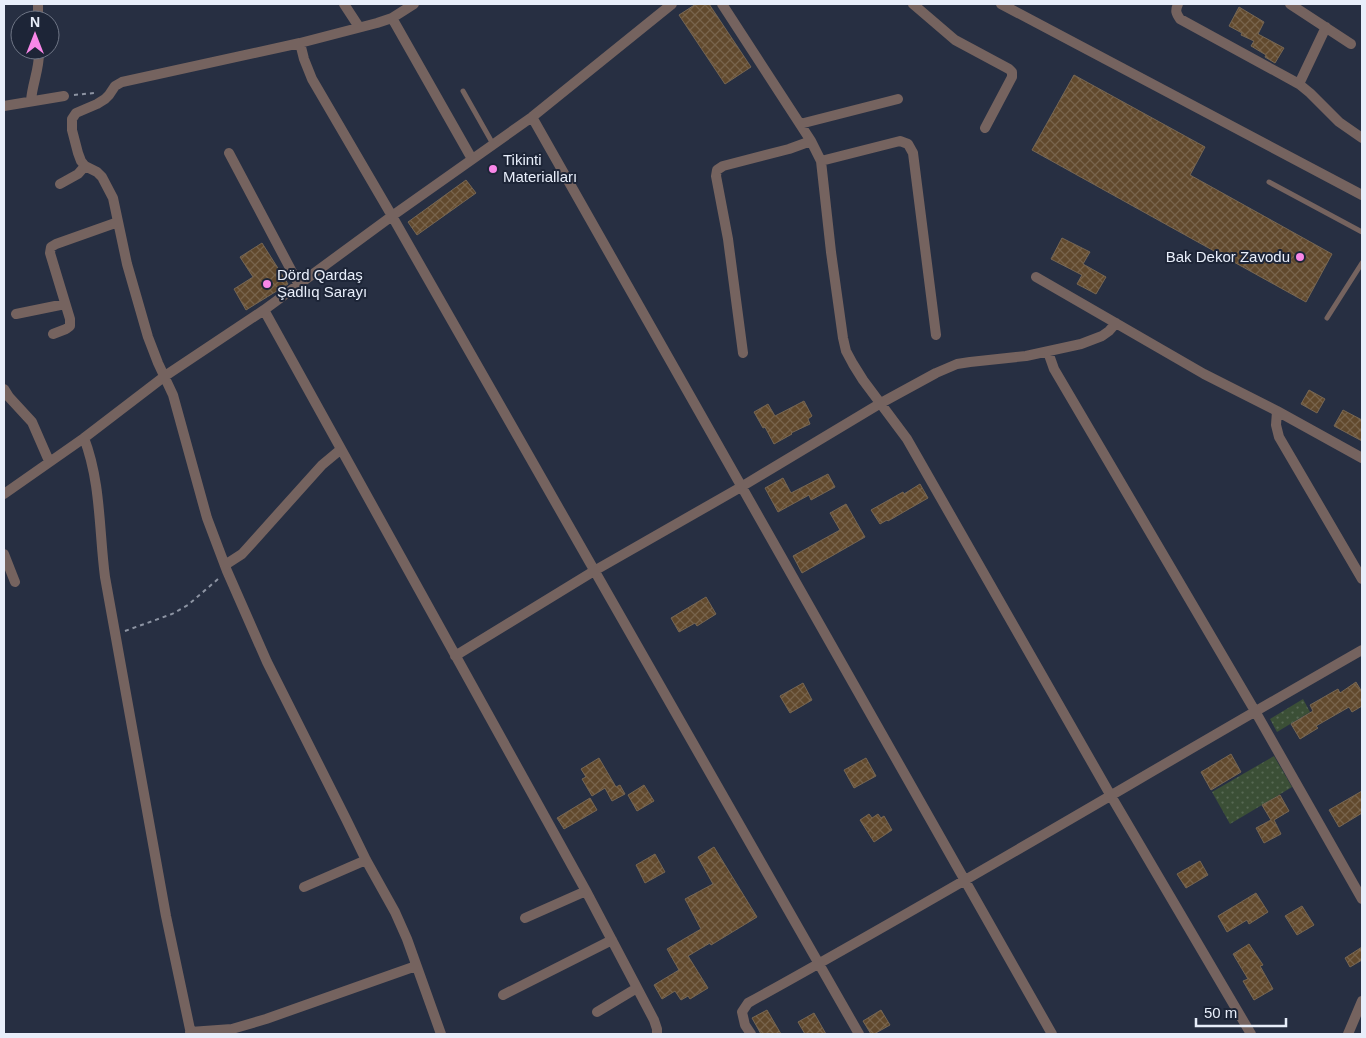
<svg xmlns="http://www.w3.org/2000/svg" width="1366" height="1038" font-family="Arial,sans-serif">
<defs>
<pattern id="grass-dots" width="8" height="8" patternUnits="userSpaceOnUse" patternTransform="scale(1.25)"><rect width="8" height="8" fill="#3b4f36"/><path d="M2 2h.1M6 6h.1" fill="none" stroke="#576954" stroke-width="1.8" stroke-linecap="round"/></pattern>
<pattern id="building-cross-hatch" width="8" height="8" patternUnits="userSpaceOnUse" patternTransform="scale(1.25)"><rect width="8" height="8" fill="#61492d"/><path d="M0 0l8 8M0 8l8-8" fill="none" stroke="#78644c"/></pattern>
</defs>
<rect width="100%" height="100%" fill="#272f42"/>
<path fill="url(#grass-dots)" d="M1303,699L1310,712L1277,732L1270,719Z
M1274,756L1292,787L1230,824L1212,792Z"/>
<path fill="url(#building-cross-hatch)" stroke="#766653" d="M696,4H709L751,67L725,84L679,15Z
M1239,7L1264,22L1258,34L1284,48L1275,63L1265,57L1266,55L1251,46L1254,41L1241,35L1242,33L1229,26Z
M1074,75L1205,147L1190,175L1332,254L1306,302L1032,150Z
M466,180L476,193L417,235L408,222Z
M1062,238L1090,252L1083,264L1106,277L1096,294L1077,284L1082,275L1051,259Z
M262,243L288,284L246,310L234,289L253,277L240,257Z
M1309,390L1325,399L1317,413L1301,404Z
M804,401L812,416L808,419L810,424L791,433L792,434L774,444L765,427L763,428L754,412L768,404L775,416Z
M1343,410L1362,420V441L1334,426Z
M828,474L835,487L811,500L809,495L778,512L765,488L783,478L791,493Z
M920,484L928,498L888,521L887,520L880,524L871,510L903,492L904,494Z
M846,504L865,537L802,573L793,556L840,530L830,513Z
M706,597L716,614L697,626L695,623L679,632L671,618Z
M1356,682L1362,692V706L1352,712L1349,707L1316,726L1318,728L1300,739L1291,724L1313,711L1310,705L1338,689L1340,693Z
M803,683L812,700L790,713L780,696Z
M1231,754L1241,772L1211,790L1201,772Z
M599,758L616,787L620,785L625,794L612,801L605,788L592,796L582,779L586,777L581,769Z
M866,758L876,776L854,788L844,770Z
M644,785L654,801L637,811L628,795Z
M1362,791V813L1339,827L1329,810Z
M1280,795L1289,811L1274,820L1281,834L1264,843L1256,828L1271,820L1262,805Z
M590,798L597,810L564,829L557,818Z
M869,814L872,818L878,814L881,818L884,816L892,830L874,842L860,820Z
M714,847L757,917L711,945L710,943L688,956L708,988L690,999L688,996L681,1000L675,991L662,999L654,985L679,970L667,949L701,929L685,899L713,884L698,857Z
M655,854L665,872L645,883L636,865Z
M1200,861L1208,875L1186,888L1177,874Z
M1256,893L1268,912L1249,924L1247,920L1227,932L1218,916Z
M1302,906L1314,925L1297,935L1285,916Z
M1249,944L1263,965L1260,966L1273,989L1254,1000L1243,981L1248,979L1233,954Z
M1362,947V960L1350,967L1345,958Z
M767,1010L781,1034H761L752,1018Z
M881,1010L890,1025L874,1034H871L863,1021Z
M814,1013L826,1034H805L798,1022Z"/>
<g fill="none" stroke-linecap="round" stroke-linejoin="round">
<path stroke="#8d94a3" stroke-width="2" stroke-dasharray="4 4" stroke-linecap="butt" d="M74,95L94,93
M125,631L172,614L188,605L218,579"/>
<path stroke="#75635f" stroke-width="5" d="M463,91L493,144
M1269,182L1362,232
M1327,318L1362,263"/>
<path stroke="#75635f" stroke-width="10" d="M38,4V20
M344,4L359,27
M414,4L392,18L377,23L300,43L122,82L115,86L109,95L105,99L97,104L76,113L72,119V130L78,153L81,161L85,166L97,172L102,177L113,198L127,264L148,337L158,363L173,395L207,518L227,571L267,662L346,819L366,860L395,912L407,939L441,1034
M722,4L811,141L821,161L831,252L843,338L846,351L853,364L863,380L907,439L1111,796L1251,1034
M913,4L955,40L1009,69L1012,72V77L985,128
M1001,4L1362,195
M1178,4C1175,11 1176,13 1180,19L1299,84
M1290,4L1351,44
M392,18L472,159
M1326,27L1299,84L1310,93L1339,122L1362,138
M300,43L304,59L312,79L392,216L859,1034
M31,101C32,84 40,68 39,50
M4,106L64,96
M532,117L1052,1034
M800,124L898,99
M229,153L299,285
M821,161L900,141L908,144L913,153L936,335
M60,184L78,174L85,166
M1036,277L1204,374L1277,411L1362,458
M264,310L586,891L654,1020L657,1029V1034
M16,314L65,304
M53,334L66,329L70,326V319L50,253L51,247L56,244L118,222
M1048,352L1054,369L1255,711L1362,899
M743,353L728,239L716,176L717,170L723,166L789,149L811,141
M4,389L9,397L32,422L49,461
M1277,411L1276,425L1279,437L1362,579
M84,438C101,482 99,531 105,577L166,916L191,1034
M4,494L84,438L165,376L264,310L392,216L532,117L672,4
M4,554L15,582
M225,565L242,554L322,465L340,450
M455,656L594,571L741,487L881,403L936,373L957,364L970,362L1026,356L1081,344L1102,336L1109,331L1116,323
M304,887L366,860
M525,918L586,891
M503,995L612,940
M597,1012L637,988
M190,1032L232,1029L266,1019L416,966
M751,1034L745,1025L742,1012L748,1003C955,889 1157,767 1362,650
M1348,1034L1362,1001"/>
</g>
<g fill="#f987e8" stroke="#1d2537" stroke-width="2">
<circle cx="493" cy="169" r="5"/>
<circle cx="1300" cy="257" r="5"/>
<circle cx="267" cy="284" r="5"/>
</g>
<g text-anchor="middle" stroke-width="4" stroke-linejoin="round" paint-order="stroke">
<g font-size="15" fill="#e8eefa" stroke="#1d2537" text-anchor="start">
<text x="503" y="165">Tikinti<tspan x="503" dy="17">Materialları</tspan></text>
<text x="1290" y="262" text-anchor="end">Bak Dekor Zavodu</text>
<text x="277" y="280">Dörd Qardaş<tspan x="277" dy="17">Şadlıq Sarayı</tspan></text>
</g>
</g>
<rect width="1366" height="1038" fill="none" stroke="#e8eefa" stroke-width="10"/>
<g transform="translate(35 35)"><circle r="24" fill="#1d2537" stroke="#6e7585"/>
<path d="M0-4L9 19L0 12L-9 19Z" fill="#f987e8"/>
<text y="-8" font-size="14" font-weight="bold" text-anchor="middle" fill="#e8eefa">N</text>
</g>
<path d="M1196 1018v8h90v-8" fill="none" stroke="#e8eefa" stroke-width="2.5"/>
<text x="1204" y="1018" font-size="15" fill="#e8eefa" stroke="#1d2537" stroke-width="4" paint-order="stroke">50 m</text>
</svg>
